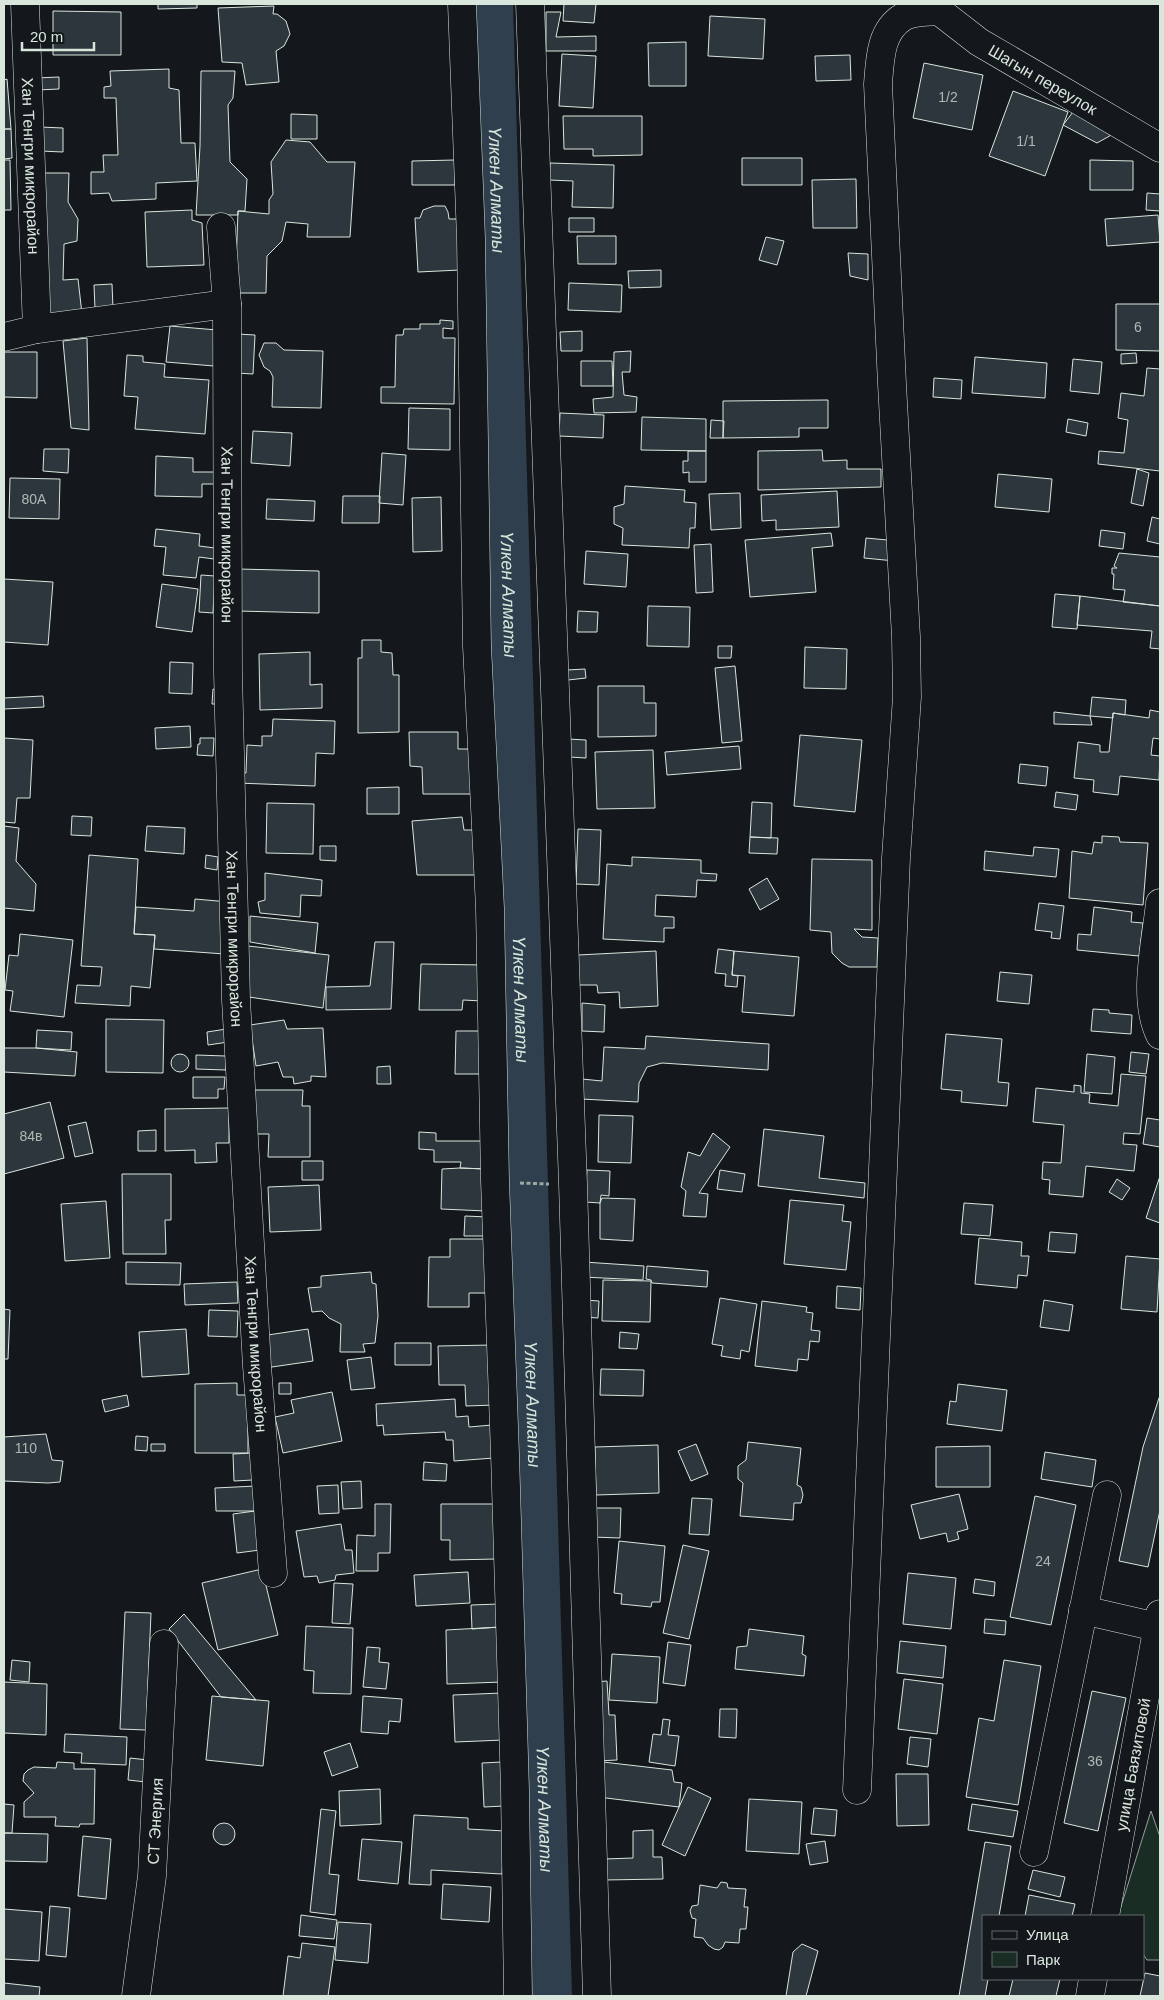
<svg xmlns="http://www.w3.org/2000/svg" width="1164" height="2000" font-family="Helvetica,sans-serif">
<rect width="100%" height="100%" fill="#14181c"/>
<path fill="#1a2d24" stroke="#939e99" d="M1151,1811L1160,1837V1960H1147L1143,1954V1916H1118Z"/>
<g fill="none" stroke-linecap="round" stroke-linejoin="round">
<path stroke="#2f3f4d" stroke-width="44" id="s1" d="M491,4L550,1996"/>
</g>
<path fill="#2c363c" stroke="#d8e6dc" d="M158,4H197V8L158,9Z
M564,4H596L594,23L563,21Z
M274,6L273,14H277L286,21L290,34L284,46L276,51L279,82L246,85L242,63L222,62L218,8Z
M53,11L121,12V55H53Z
M546,12H561L556,37L596,36V51H546Z
M710,16L765,19L763,59L708,56Z
M686,42V86H649L648,43Z
M562,54L596,56L593,108L559,106Z
M850,55L851,80L816,81L815,56Z
M924,63L983,75L972,130L913,118Z
M169,69V88L179,90L181,143H195L197,181L156,183V199L112,201L109,193L91,194V172H104L103,155H118L116,98H104V87L111,86L110,71Z
M201,71H235L233,98L228,105L230,162L247,179L245,211H238V215H196L200,146Z
M59,77V89L37,90L36,78Z
M7,79L11,129H4V80Z
M1013,91L1068,112L1045,176L989,156Z
M1073,112L1115,133L1097,143L1063,125Z
M291,114L317,115V139H291Z
M563,116H642V155L593,156V149H564Z
M40,127L63,128V152L40,151Z
M4,129H11L12,158L4,159Z
M286,140L310,142L327,162H355L350,237H307L308,224L286,222L282,241L267,256L266,293H235L238,211L269,214V200L273,194L271,162Z
M742,158H802V185H742Z
M4,160H10L11,210H4Z
M455,160V185H412V161Z
M1090,160L1133,161V190H1090Z
M550,163L614,165L613,208L572,207L573,181L549,180Z
M35,173H69L68,202L78,219L77,241L64,244L63,280L78,279L82,314H42Z
M856,179L857,228H813L812,180Z
M1147,193L1160,194V211L1146,210Z
M434,206H445L448,212L449,219H457L460,270L418,272L415,218H420L423,210Z
M192,210V220L202,223L204,265L147,267L145,212Z
M1158,215L1160,242L1107,246L1105,219Z
M569,218H594V232H569Z
M577,236H616V264H578Z
M766,237L784,241L777,265L759,260Z
M848,253L868,254V280L850,276Z
M661,270V287L629,288L628,271Z
M569,283L622,285L621,312L568,310Z
M112,284L113,308L95,309L94,285Z
M1116,304H1160V351L1116,350Z
M440,320L453,321V329L443,328V338H455L454,404L381,403V387H395L396,335H403L404,329H420V324H440Z
M170,326L217,330L214,366L166,362Z
M582,331V351H561L560,332Z
M237,334L255,335L253,374L236,373Z
M87,338L89,430L71,428L63,341Z
M264,343H276L284,350L323,351L321,408L272,407L273,377L270,371L264,367L259,355Z
M631,351L630,372H622L624,395L637,397L636,412L594,413L593,399L613,397L614,352Z
M4,352H37V398L4,397Z
M1136,353L1137,363L1121,364V354Z
M127,355L143,356V362L165,364L164,377L209,380L205,434L135,429L138,397L124,396Z
M975,357L1047,363L1045,398L972,393Z
M1073,359L1102,362L1099,394L1070,391Z
M581,361H612L613,386H581Z
M1147,368L1160,369V471L1098,464L1099,451L1124,453L1128,420L1118,418L1121,393L1144,396Z
M934,378L962,380L961,399L933,397Z
M828,400V428H799V437L723,438V401Z
M409,408L450,409V450L408,449Z
M560,413L604,415L603,438L559,436Z
M642,417L706,419V451L641,450Z
M1068,419L1088,423L1086,436L1066,432Z
M711,420L724,421L723,438H710Z
M253,431L292,433L290,466L251,463Z
M44,449H69L68,473L43,471Z
M822,450L823,461L847,460V469H881V487L758,490V451Z
M688,451H706V482H689V472L683,473V461H688Z
M382,453L406,455L403,505L379,503Z
M156,456L193,458V472H215V484H202V497L155,496Z
M1137,469L1149,473L1143,506L1131,503Z
M998,474L1052,479L1049,512L995,507Z
M10,478L60,479L59,519L9,518Z
M625,486L685,490L684,502L696,503L695,528H690L689,548L622,545L623,528L614,524V507L624,504Z
M837,491L839,527L776,530V520L762,521L761,495Z
M740,493L741,528L711,530L709,494Z
M343,496H380L379,523H342Z
M441,497L442,551L413,552L412,498Z
M267,499L315,501L314,521L266,519Z
M1152,517L1160,519V544L1147,541Z
M156,529L200,534L199,546L215,548L214,559L199,557L196,578L163,575L166,547L154,546Z
M1101,530L1125,533L1123,549L1099,546Z
M831,533L833,546L812,548L816,592L750,597L745,540Z
M866,538L898,541L895,561L864,558Z
M711,544L713,592L696,593L694,545Z
M586,551L628,554L626,587L584,584Z
M1119,553L1160,557V606L1123,602L1125,590L1113,589L1114,574H1112V568H1117L1114,566Z
M238,569L319,571V613L237,611Z
M201,575L215,576L213,613L199,612Z
M4,579L53,582L48,645L4,642Z
M162,584L198,589L192,632L156,627Z
M1055,594L1080,596L1077,629L1052,627Z
M1080,596L1160,606V649L1150,648L1152,631L1077,625Z
M648,606L690,607L689,647L647,646Z
M578,611L598,612L597,632H577Z
M362,640H381V652L392,653L393,675H399V732L358,733V658H362Z
M718,646H732L731,658H718Z
M805,647L847,649L846,689L804,688Z
M310,652V685L322,684V708L260,710L259,654Z
M170,662L193,663L192,694L169,693Z
M735,666L742,741L722,743L715,668Z
M585,669L586,678L568,680L567,670Z
M598,686H644V703H656V736L598,737Z
M213,689L221,690L220,704H212Z
M43,696L44,707L4,709V698Z
M1092,697L1126,700L1125,715L1113,713V718L1090,716Z
M1150,710L1160,712V739L1153,738L1151,755L1160,756L1159,780L1120,776L1118,795L1093,792L1094,780L1074,778L1078,742L1100,745V752H1109L1113,713L1149,718Z
M1054,712L1090,716L1092,725L1054,724Z
M273,719L335,721L334,754L316,753L315,786L237,783V772L246,773L247,745L262,746V736H272Z
M190,726L191,747L156,749L155,728Z
M409,732H458V749H473L474,794H423L422,767L410,766Z
M800,735L862,740L855,812L794,806Z
M4,738L33,740L30,798H17L15,823L4,822Z
M200,738H214L213,756L197,755L198,744H200Z
M568,739L586,740V758L569,757Z
M739,746L741,769L667,775L665,752Z
M653,750L655,808L597,809L595,752Z
M1020,764L1048,767L1046,786L1018,783Z
M399,787V814H367V788Z
M1056,792L1078,795L1076,810L1054,807Z
M752,802L772,803L771,838L750,837Z
M267,803L314,804L313,854L266,853Z
M72,816L92,817L91,836L71,835Z
M462,817L464,830H478L479,875H417L412,821Z
M4,826L19,828L16,861L36,884L34,911L4,908Z
M147,826L185,828L184,854L145,851Z
M578,829L601,830L599,885L576,884Z
M1102,836L1119,837L1120,842L1148,843L1143,905L1069,898L1072,851L1092,854L1094,842L1102,843Z
M750,837L778,838L777,854L749,853Z
M320,846H336V861L320,860Z
M1034,847L1059,849L1056,877L984,870L985,851L1033,856Z
M89,855L138,859L134,934L155,935L150,988L131,986L130,1006L75,1003L77,985L100,986L102,967L81,966Z
M206,855L218,857L217,870L205,868Z
M632,857L701,860V873L717,874L716,881L697,880L696,897L656,895L655,916L674,917V928H664V942L603,939L607,864L632,866Z
M812,859L872,860V930L854,929L862,937L878,938L877,967H849L842,963L832,953L831,932L810,930Z
M265,873L322,880L321,896L301,895L300,917L260,913L258,902L265,900Z
M767,878L779,899L760,910L749,889Z
M195,899L229,902L225,954L154,949L155,935L134,934L136,907L194,911Z
M1039,903L1064,906L1060,939L1051,938L1052,932L1035,930Z
M1094,907L1132,912L1131,922L1143,923L1139,956L1077,950L1078,934L1091,935Z
M250,916L318,923L315,953L250,942Z
M20,934L73,940L64,1017L10,1011L13,991L5,990L9,955L18,956Z
M375,942H394L391,1009L326,1010V987L370,986Z
M248,946L329,955L323,1008L249,997Z
M718,949L734,951L732,975L738,976L737,987L725,986L726,974L715,973Z
M656,951L658,1006L620,1008L619,992L598,993L597,985H579L578,955Z
M734,951L799,957L794,1016L742,1012L745,976L732,975Z
M421,964L484,965L482,1001L463,1000L462,1010H419Z
M1000,972L1032,975L1029,1004L997,1001Z
M582,1003L605,1005L604,1032L582,1031Z
M1093,1009L1109,1010V1013L1132,1015L1131,1034L1091,1031Z
M106,1019L164,1020L163,1073L106,1072Z
M284,1020L287,1029L323,1028L326,1077L311,1076V1081L294,1084L293,1077H283L278,1062L256,1066L250,1025Z
M233,1028L235,1041L208,1045L207,1032Z
M37,1030L72,1032L71,1050L36,1048Z
M456,1031H484L483,1074H455Z
M946,1034L1002,1039L998,1082L1009,1083L1007,1106L961,1102L962,1091L941,1089Z
M646,1036L769,1044L768,1070L662,1063L647,1067L639,1083L638,1102L581,1099L582,1079L602,1081L604,1047L645,1049Z
M4,1048H36L77,1052L75,1076L4,1072Z
M1131,1052L1149,1054L1146,1074L1129,1072Z
M171 1063a9 9 0 1 1 18 0a9 9 0 1 1-18 0Z
M1087,1054L1115,1057L1112,1094L1084,1092Z
M196,1055L226,1056V1070L196,1069Z
M390,1066L391,1084H377V1067Z
M1121,1074L1146,1076L1140,1134L1124,1133L1123,1144L1137,1145L1134,1171L1086,1166L1083,1197L1049,1194L1050,1180L1042,1179L1043,1162L1061,1163L1064,1125L1033,1122L1036,1088L1074,1092V1085L1081,1086V1093L1090,1094L1089,1103L1118,1106Z
M193,1077H225L224,1089H218V1098H193Z
M255,1090H303L302,1106H310V1157H268L269,1134H255Z
M50,1102L64,1158L4,1174V1114Z
M229,1108V1143H216L217,1162L195,1163V1150L165,1151V1109Z
M599,1115L633,1116L631,1163L598,1162Z
M1147,1118L1160,1120V1147L1143,1144Z
M86,1122L93,1153L75,1157L68,1126Z
M764,1129L824,1136L819,1178L865,1183L864,1198L758,1186Z
M156,1130V1151H138V1131Z
M419,1132L436,1133V1141H487L486,1169L460,1168L461,1162H434V1150L419,1149Z
M713,1133L730,1147L699,1193L708,1194L706,1217L683,1216L686,1191L681,1187L688,1152L700,1156Z
M302,1161H323V1180H302Z
M460,1168L486,1169V1211L441,1209L442,1169Z
M587,1170L610,1171L609,1196L601,1195L600,1203L585,1202Z
M720,1170L745,1174L742,1192L717,1189Z
M122,1174H171V1220H165L166,1254H123Z
M1160,1176V1223L1146,1218Z
M1117,1179L1130,1188L1122,1200L1109,1192Z
M319,1185L321,1230L270,1232L268,1187Z
M602,1198L635,1199L633,1241L600,1239V1203Z
M790,1200L844,1205L842,1221L851,1222L846,1270L784,1264Z
M106,1201L110,1258L65,1261L61,1204Z
M964,1203L993,1205L990,1236L961,1234Z
M465,1216L488,1217V1236H464Z
M1050,1232L1077,1234L1075,1253L1048,1251Z
M979,1238L1022,1242L1021,1256H1029L1027,1276L1018,1275L1017,1288L975,1284Z
M450,1239H492L491,1293H469V1307H428L429,1257H450Z
M1126,1256L1160,1259L1157,1312L1121,1309Z
M126,1262L181,1263L180,1285L126,1284Z
M584,1262L644,1266L643,1280L583,1277Z
M647,1266L708,1271L707,1287L652,1283L651,1280L646,1279Z
M371,1272L372,1283L376,1284L378,1316L375,1343L363,1344L365,1352H340L341,1324L329,1318L322,1311L312,1312L308,1288L321,1287V1276Z
M603,1280L651,1281L650,1322L602,1321Z
M237,1282L238,1303L185,1305L184,1284Z
M837,1286L861,1288L860,1310L836,1308Z
M720,1298L757,1304L749,1352L741,1350L740,1359L721,1356L723,1346L712,1344Z
M585,1300L599,1301L598,1318L584,1317Z
M1044,1300L1073,1305L1069,1331L1040,1327Z
M762,1301L807,1307L806,1312L813,1313L811,1330L820,1331L819,1342L810,1341L808,1360L798,1359L797,1371L755,1366Z
M4,1309L10,1310L8,1359H4Z
M209,1310L238,1311L237,1337L208,1336Z
M186,1329L189,1374L142,1377L139,1332Z
M308,1329L313,1361L265,1368L261,1336Z
M620,1332L639,1334L637,1349L619,1348Z
M395,1343H431V1365H395Z
M493,1345L495,1405L466,1406L465,1385H439L438,1346Z
M371,1357L375,1388L351,1390L347,1360Z
M601,1369L644,1370L643,1396L600,1395Z
M237,1383V1395H248V1453H195V1384Z
M279,1383H291V1394H279Z
M958,1384L1007,1390L1002,1431L947,1424L950,1401L956,1402Z
M332,1392L342,1441L283,1453L275,1417L294,1413L291,1400Z
M127,1395L129,1406L105,1412L102,1400Z
M1160,1395V1510L1148,1567L1119,1561L1143,1447Z
M455,1399L456,1417L468,1416L469,1427L492,1425L494,1458L454,1461L453,1440H446L445,1432L384,1435L383,1425L377,1426L376,1404Z
M46,1434L52,1460L63,1461L60,1482L48,1483L4,1481V1437Z
M136,1436L148,1437L147,1451L135,1450Z
M748,1442L801,1448L797,1485L801,1487L803,1495L801,1503H794L793,1520L740,1516L743,1483L738,1479V1466L746,1460Z
M151,1444H165V1451H151Z
M696,1444L708,1474L691,1481L678,1451Z
M658,1445L659,1493L596,1495L595,1447Z
M990,1446V1487H936V1447Z
M1045,1452L1096,1460L1092,1487L1041,1479Z
M252,1453L253,1480L234,1481L233,1454Z
M424,1462L447,1464L446,1481L423,1480Z
M361,1481L362,1508L343,1509L341,1482Z
M338,1485L339,1513L319,1514L317,1486Z
M256,1486L255,1511H216L215,1488Z
M959,1494L968,1529L957,1532L959,1539L948,1542L946,1533L920,1539L911,1505Z
M1035,1496L1076,1505L1051,1625L1010,1617Z
M692,1498L712,1499L709,1535L689,1534Z
M375,1504H391L390,1553H378V1571H356L357,1535L375,1536Z
M441,1504H495L496,1559L450,1560V1540H441Z
M593,1508H621L620,1538L592,1537Z
M255,1511L260,1550L237,1553L233,1514Z
M341,1524L345,1550H352L354,1573L336,1575L335,1580L319,1583L317,1576L304,1577L296,1531Z
M619,1541L665,1546L660,1602H652L651,1607L621,1604L622,1594L614,1593Z
M683,1545L709,1551L689,1639L663,1633Z
M262,1569L278,1635L218,1650L202,1583Z
M468,1572L470,1603L416,1606L414,1575Z
M908,1573L956,1578L951,1629L903,1624Z
M975,1579L995,1582L994,1596L973,1593Z
M334,1583L353,1584L350,1624L332,1623Z
M499,1604L500,1627L472,1629L471,1605Z
M125,1612L151,1613L146,1730L120,1729Z
M184,1614L256,1700L221,1697L169,1629Z
M985,1619L1006,1621L1005,1635L984,1633Z
M306,1626L353,1628L351,1694L313,1693L314,1671L304,1670Z
M500,1627L502,1682L447,1684L446,1630Z
M749,1629L804,1636L802,1654L806,1656L804,1676L735,1669L737,1647L747,1646Z
M900,1641L946,1646L943,1678L897,1673Z
M668,1642L691,1645L685,1686L663,1683Z
M367,1647L380,1648L379,1662L389,1663L386,1689L363,1687Z
M612,1654L660,1657L657,1703L609,1700Z
M12,1660L30,1662L29,1682L10,1680Z
M1004,1660L1041,1666L1018,1805L966,1797L979,1718L994,1721Z
M904,1679L943,1684L937,1734L898,1729Z
M607,1681L609,1715H615L617,1760L597,1761L594,1682Z
M4,1682L47,1684L46,1735L4,1733Z
M1092,1691L1126,1698L1098,1831L1064,1823Z
M502,1693L504,1740L455,1742L453,1695Z
M212,1696L269,1701L263,1766L206,1760Z
M363,1696L402,1699L400,1722L389,1721L388,1734L361,1732Z
M720,1709H737L736,1738L719,1737Z
M663,1719L670,1720L668,1735L679,1736L675,1766L649,1762L653,1734L661,1735Z
M65,1734L127,1737L126,1765L81,1763L82,1753L64,1752Z
M910,1737L931,1739L928,1767L907,1764Z
M350,1743L358,1767L332,1776L324,1752Z
M130,1758L148,1760L146,1782L128,1780Z
M57,1762L74,1763V1769H95L94,1824H80L79,1827L55,1826L56,1817H24V1802L34,1793L23,1781L24,1774L28,1770L34,1767L56,1768Z
M502,1762L504,1806L484,1807L482,1763Z
M603,1762L672,1770L674,1782L682,1783L679,1807L598,1797Z
M896,1774H928L929,1825L897,1826Z
M688,1787L711,1798L685,1856L662,1845Z
M380,1789L381,1824L340,1826L339,1791Z
M749,1799L802,1802L799,1854L746,1851Z
M4,1804L14,1805L12,1833H4Z
M972,1804L1018,1811L1013,1837L968,1830Z
M814,1808L837,1810L835,1836L811,1834Z
M321,1809L336,1811L329,1874L339,1875L335,1915L310,1912Z
M414,1815L468,1818V1829L505,1831L502,1874L431,1870V1885L409,1884Z
M213 1834a11 11 0 1 1 22 0a11 11 0 1 1-22 0Z
M653,1830V1857H662L663,1879L604,1880V1859L633,1858V1831Z
M4,1833L48,1834L47,1862L4,1861Z
M83,1836L111,1839L106,1899L78,1896Z
M362,1839L402,1842L398,1884L358,1880Z
M825,1841L828,1862L810,1865L806,1844Z
M985,1842L1011,1846L999,1916H983V1979H988L985,1996H959Z
M1033,1870L1065,1877L1060,1897L1028,1889Z
M721,1882L727,1883L728,1888L746,1889L744,1907H748L746,1929H740L739,1943L725,1942L723,1947L719,1950L714,1949L708,1945L703,1938L694,1937L696,1919L692,1918L690,1911L692,1906L698,1905L700,1885L717,1888Z
M443,1884L491,1887L489,1922L441,1919Z
M1029,1895L1075,1904L1072,1916H1025Z
M50,1906L70,1908L66,1957L46,1955Z
M4,1909L42,1912L39,1961L4,1959Z
M301,1915L337,1920L334,1939L299,1936Z
M338,1922L371,1924L368,1963L335,1960Z
M302,1943L335,1947L328,1996H283L288,1956L300,1958Z
M802,1944L818,1951L806,1996H786L793,1952Z
M1145,1973L1160,1976V1996H1140Z
M1013,1979H1060L1056,1996H1009Z
M4,1983L40,1987L39,1996H4Z"/>
<g fill="none" stroke-linecap="round" stroke-linejoin="round">
<g stroke="#d8e6dc" stroke-width="29">
<g id="minor">
<path id="s2" d="M25,4L37,329"/>
<path d="M462,4L471,238L477,646L490,908L495,1180L505,1454L515,1790L518,1996"/>
<path d="M530,4L573,1184L597,1996"/>
<path id="s3" d="M930,4L979,42L1160,148"/>
<path id="s4" d="M221,227L227,304L228,672L236,1000L257,1366L273,1573"/>
<path d="M4,337L37,329L227,304"/>
<path d="M1160,903C1156,943 1142,998 1160,1035"/>
<path d="M1083,1610L1157,1627"/>
<path d="M857,1790L896,858L907,697L906,637L892,384L878,84C880,60 880,31 903,17C913,11 927,12 938,11"/>
<path d="M1034,1852L1107,1495"/>
<path id="s5" d="M1105,1916L1160,1614"/>
<path id="s6" d="M136,1996L152,1876L164,1644"/>
<path d="M1090,1996L1093,1979"/>
</g>
</g>
<path stroke="#9da8a2" stroke-width="3" stroke-dasharray="4 2.5" stroke-linecap="butt" d="M520,1183L549,1184"/>
<use href="#minor" stroke="#14181c" stroke-width="28"/>
</g>
<g text-anchor="middle" stroke-width="4" stroke-linejoin="round" paint-order="stroke">
<g font-size="14" fill="#adbab4">
<text x="948" y="102">1/2</text>
<text x="1026" y="146">1/1</text>
<text x="1138" y="332">6</text>
<text x="34" y="504">80А</text>
<text x="31" y="1141">84в</text>
<text x="26" y="1453">110</text>
<text x="1043" y="1566">24</text>
<text x="1095" y="1766">36</text>
</g>
<g font-size="16" fill="#d8e6dc" stroke="#14181c">
<text dy="6" stroke="none"><textPath href="#s3" startOffset="136">Шагын переулок</textPath></text>
<text dy="6" stroke="none"><textPath href="#s2" startOffset="162">Хан Тенгри микрорайон</textPath></text>
<text dy="6" stroke="none"><textPath href="#s4" startOffset="308">Хан Тенгри микрорайон</textPath></text>
<text dy="6" stroke="none"><textPath href="#s4" startOffset="712">Хан Тенгри микрорайон</textPath></text>
<text dy="6" stroke="none"><textPath href="#s4" startOffset="1118">Хан Тенгри микрорайон</textPath></text>
<text dy="6" stroke="none"><textPath href="#s5" startOffset="154">улица Баязитовой</textPath></text>
<text dy="6" stroke="none"><textPath href="#s6" startOffset="176">СТ Энергия</textPath></text>
</g>
<g font-size="18" font-style="italic" fill="#d8e6dc" stroke="#14181c">
<text dy="6" stroke="none"><textPath href="#s1" startOffset="186">Үлкен Алматы</textPath></text>
<text dy="6" stroke="none"><textPath href="#s1" startOffset="591">Үлкен Алматы</textPath></text>
<text dy="6" stroke="none"><textPath href="#s1" startOffset="996">Үлкен Алматы</textPath></text>
<text dy="6" stroke="none"><textPath href="#s1" startOffset="1401">Үлкен Алматы</textPath></text>
<text dy="6" stroke="none"><textPath href="#s1" startOffset="1806">Үлкен Алматы</textPath></text>
</g>
</g>
<rect width="1164" height="2000" fill="none" stroke="#d8e6dc" stroke-width="10"/>
<rect x="982" y="1915" width="162" height="65" fill="#14181c" stroke="#626a69"/>
<rect x="992" y="1931" width="25" height="8" fill="#14181c" stroke="#626a69"/>
<text x="1026" y="1940" font-size="15" fill="#d8e6dc">Улица</text>
<rect x="992" y="1952" width="25" height="15" fill="#1a2d24" stroke="#626a69"/>
<text x="1026" y="1965" font-size="15" fill="#d8e6dc">Парк</text>
<path d="M22 42v8h72v-8" fill="none" stroke="#d8e6dc" stroke-width="2.5"/>
<text x="30" y="42" font-size="15" fill="#d8e6dc" stroke="#14181c" stroke-width="4" paint-order="stroke">20 m</text>
</svg>
